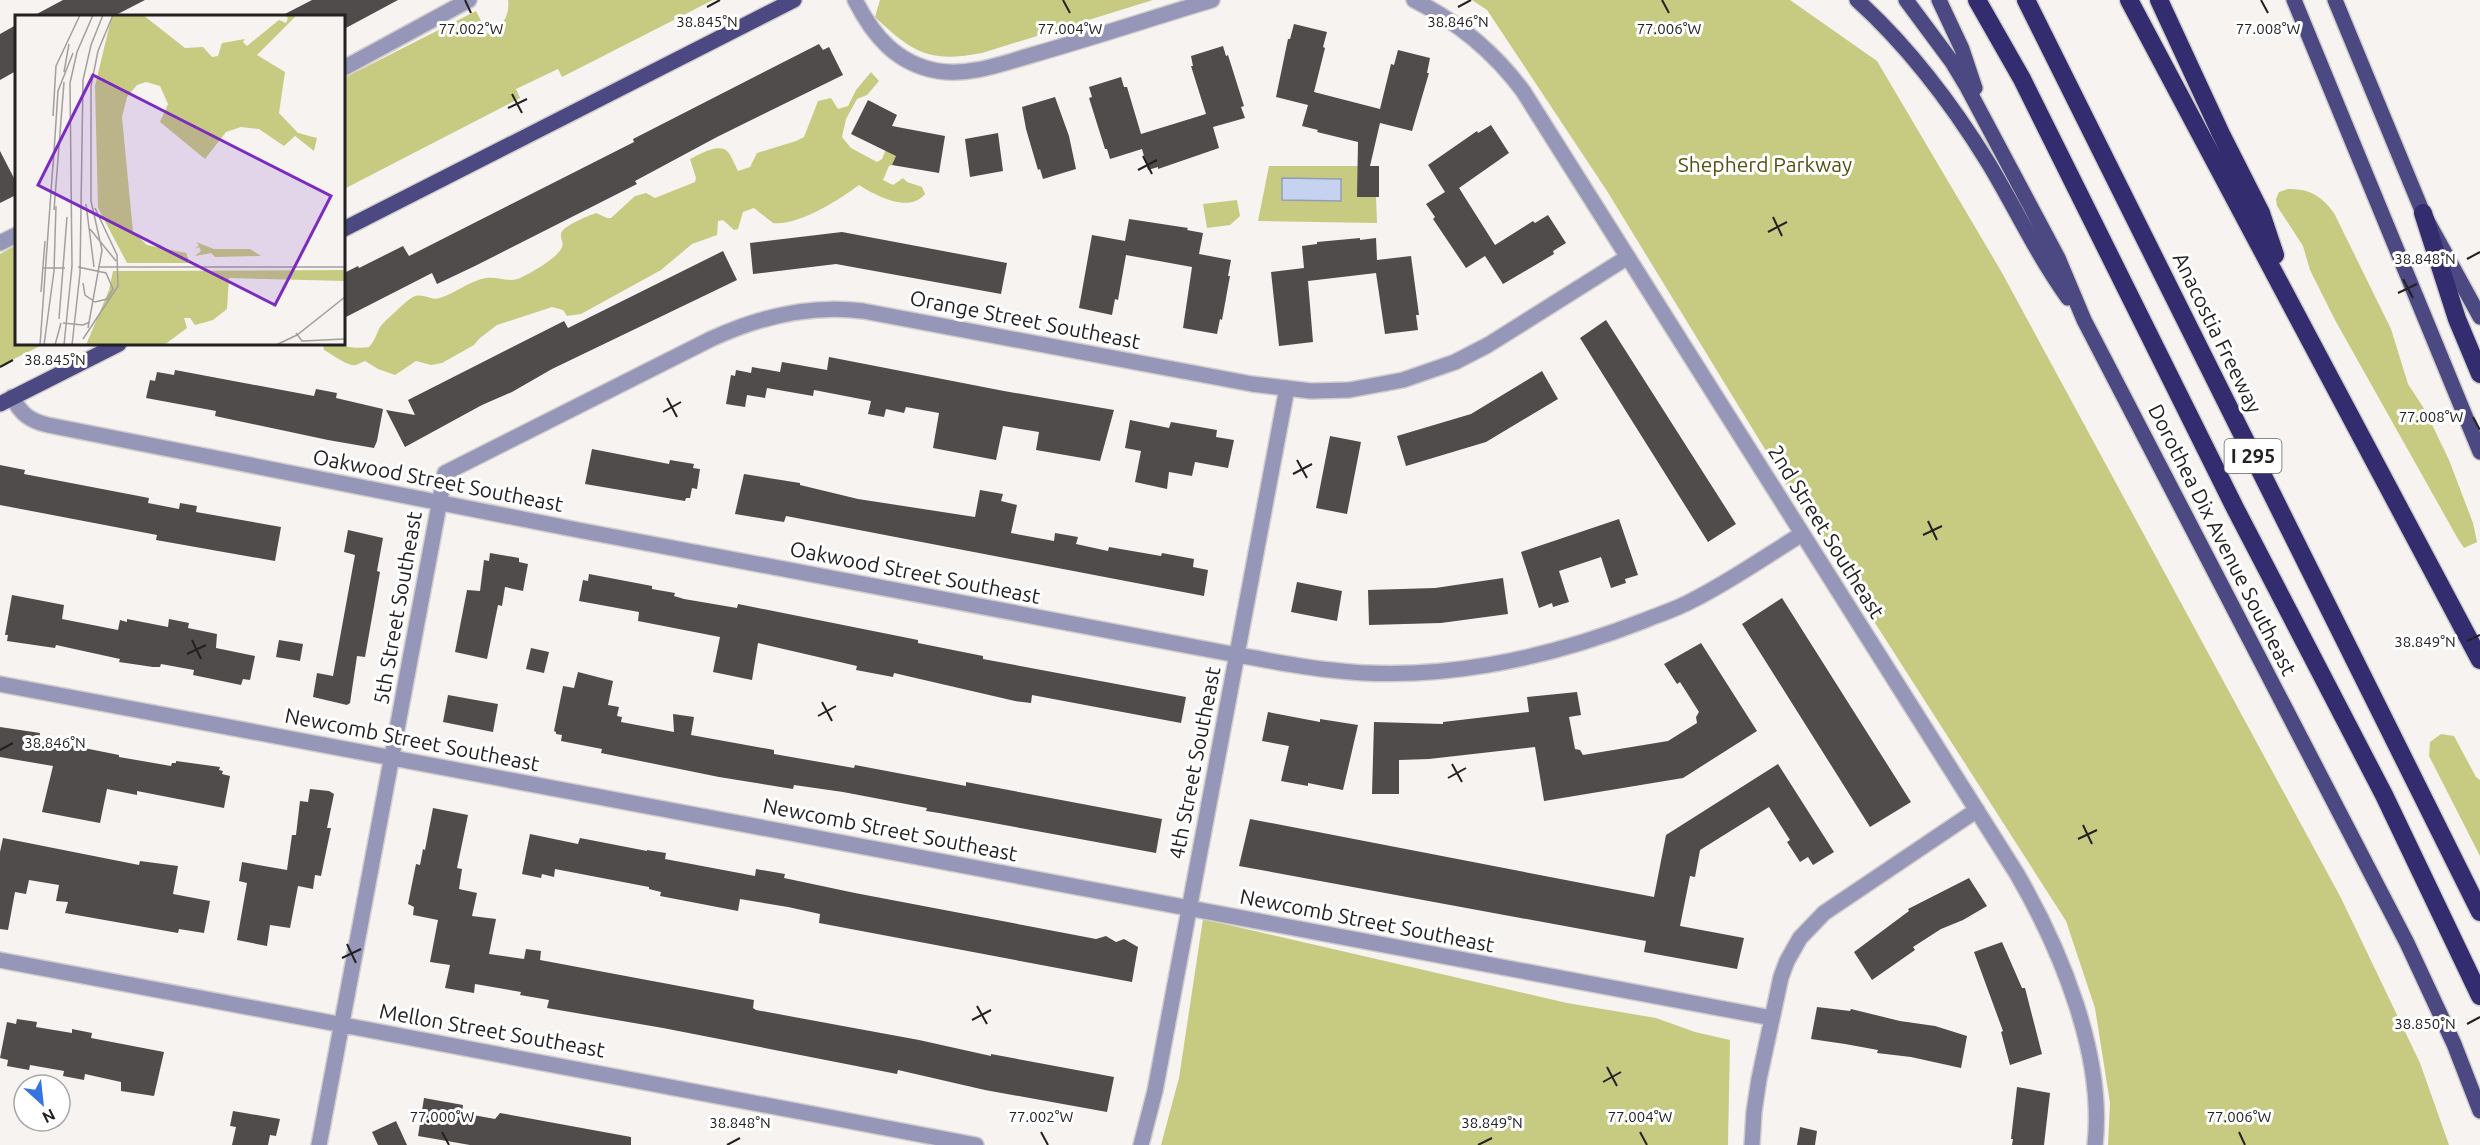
<svg xmlns="http://www.w3.org/2000/svg" width="2480" height="1145" font-family="Ubuntu,sans-serif">
<rect width="100%" height="100%" fill="#f6f3f1"/>
<path fill="#c7cb81" d="M508,0H713L562,77L558,69L516,89L520,98L344,189V78L476,11L488,34C502,26 510,17 508,0Z
M880,0H1153L982,53C929,63 913,53 875,17Z
M1472,0H1790L1877,61L2001,271L2341,898L2420,1063L2449,1145H2108L2110,1103L2095,1008L2066,921L1793,495L1607,191L1487,10Z
M871,72L879,81L867,95L857,99L846,119L842,137L851,148L877,162L882,159L894,130L901,161L889,166L883,180L893,185L903,178L907,182L922,187L925,194C909,214 875,195 859,185C839,200 798,226 773,223L754,208L743,212L738,229L734,230L723,220L718,221L717,235L692,244L661,270L581,314L567,316L563,310L552,307L497,325L480,338L474,345L442,363L431,365L416,361L395,375L378,369L365,361C362,362 359,364 356,365C348,367 332,354 324,350L323,344C339,343 352,350 369,347C375,340 376,335 380,327C382,324 408,299 413,297C423,292 430,301 440,298C456,293 469,281 486,278C499,276 510,284 522,277C531,273 559,257 562,247C564,243 560,238 561,234C562,226 588,216 596,213L607,218H611L635,196L646,193L655,198L695,182L696,178L690,159C699,155 719,142 728,152C732,157 735,165 738,171L750,167L757,153L796,141L804,137L818,101L831,98L838,109L848,106L856,90Z
M1269,166H1358L1376,197L1377,223L1258,221Z
M2288,189C2309,188 2322,196 2334,213L2391,329L2408,384L2425,410L2449,460L2473,523L2477,542L2464,548L2458,539L2335,320L2310,270L2303,246L2277,206L2276,199L2279,192Z
M1237,200L1240,216L1230,225L1207,228L1203,204Z
M16,245V344H44L0,366V254Z
M2441,734L2454,736L2476,777L2480,780V856L2429,756L2430,742Z
M1203,919L1567,1003L1656,1018L1695,1032L1730,1040L1728,1145H1161L1179,1078Z"/>
<path fill="#c5d3f1" stroke="#949eb3" stroke-width="1.5" d="M1282,178L1341,179V201L1282,200Z"/>
<path fill="#504c4c" d="M63,0H145L114,16H33Z
M312,0H398L344,29V16H281Z
M1294,24L1327,32L1323,47L1325,48L1314,92L1380,109L1391,64L1394,65L1398,50L1430,58L1427,73H1429L1412,131L1380,123L1370,166H1379V197H1357L1358,142L1317,132L1318,130L1302,126L1308,105L1276,97L1288,39H1290Z
M16,25V71L0,80V34Z
M819,44L823,50L829,47L843,75L717,137L635,181L637,184L475,266L437,284L432,273L344,318V273L358,266L359,268L403,246L409,256L634,142L633,139Z
M1223,46L1226,56L1228,55L1244,106L1241,107L1245,118L1213,127L1219,148L1158,169V167L1148,170L1142,149L1110,159L1107,149H1105L1089,98L1092,97L1089,87L1121,77L1124,87H1127L1141,134L1206,114L1191,66H1193L1191,56Z
M1055,97L1069,136L1076,169L1043,179L1040,169L1038,170L1026,129L1022,107Z
M868,100L897,115L892,126L945,136L939,173L892,165L896,156L851,134Z
M1491,125L1509,153L1459,188L1495,245L1533,221L1535,223L1548,215L1566,243L1553,251L1554,254L1503,284L1485,256L1466,268L1433,219L1435,217L1426,204L1445,192L1428,165L1477,131L1478,133Z
M998,133L1003,171L970,177L965,139Z
M0,151L16,182V195L0,203Z
M1129,219L1188,228L1187,230L1203,233L1199,254L1231,260L1228,276H1230L1222,320L1220,319L1217,334L1183,328L1192,267L1126,255L1118,300L1115,299L1112,315L1079,308L1092,235L1125,241Z
M842,232L1007,263L1001,294L836,264L753,274L750,243Z
M1360,238V240L1376,238L1377,260L1411,256L1419,315H1416L1418,330L1385,334L1376,273L1308,281L1313,342L1279,346L1271,272L1304,268L1302,246L1317,244V242Z
M723,251L737,280L552,369L512,392L482,405L405,447L386,410L415,415L408,400L564,321L568,328Z
M1606,320L1736,524L1708,542L1580,338Z
M829,357L1004,391L1114,410L1100,461L1036,450L1039,432L1003,426L996,460L933,448L939,413L906,407L904,413L886,409L884,417L868,414L871,401L814,390L813,396L767,388L765,398L747,395L745,407L726,404L731,375L735,376L736,370L751,373L752,367L780,372L782,362L827,370Z
M175,370L314,396L316,389L337,393L336,398L383,409L377,441L374,448L328,440L215,416L216,411L146,398L150,380L155,381L157,372L174,375Z
M1542,371L1558,399L1486,442L1406,466L1397,436L1471,414Z
M1130,420L1169,428L1171,422L1217,430L1216,437L1234,440L1228,468L1195,462L1192,476L1169,472L1167,489L1135,482L1141,451L1125,448Z
M1330,436L1361,442L1347,514L1316,508Z
M592,449L669,464L670,460L694,464L693,468L700,469L697,489L692,488L690,498H686L685,501L585,484Z
M0,465L25,470L24,474L149,498L148,503L179,509L180,503L197,506L196,512L281,527L275,561L156,540L157,535L0,505Z
M744,474L800,483V485L858,499L975,517L980,490L1003,494L1001,501L1017,505L1011,533L1054,541L1055,533L1078,537L1076,544L1108,551L1109,547L1161,556L1162,553L1194,559L1193,567L1208,570L1204,596L786,516L784,522L735,514Z
M1619,519L1638,575L1625,579L1626,583L1611,588L1601,557L1559,571L1569,602L1553,607L1552,603L1539,608L1521,552Z
M348,530L383,538L377,571L380,572L365,657L357,656L350,703L347,705L313,697L317,673L333,676L355,555L344,552Z
M490,553L519,558V562L528,564L523,591L505,587L502,606L498,605L487,659L455,652L467,590L480,591L484,560L489,561Z
M589,574L652,586V589L675,593L674,596L684,599L737,608L738,604L918,640V643L983,656V659L1186,697L1181,723L1032,695L1031,703L1015,701L894,673L893,677L856,670L857,666L758,643L752,680L713,672L720,637L638,621L639,612L579,601L583,580L588,581Z
M1503,578L1508,614L1441,623L1369,625L1368,590L1435,588Z
M1297,582L1342,591L1337,621L1291,612Z
M12,595L64,605L62,619L118,630L120,620L127,622V619L168,627L169,619L189,623L188,628L217,634L216,648L255,656L250,680L243,679L241,685L193,675L194,670L161,664L160,667H153L119,662L120,659L56,645L55,648L7,641L8,635H5Z
M1782,598L1911,802L1870,827L1742,624Z
M279,640L303,644L300,661L276,657Z
M1701,643L1757,731L1683,778L1544,801L1535,747L1429,759L1399,760V794H1372L1374,722L1443,724V722L1529,712L1527,697L1577,692L1581,715L1569,717L1575,749L1580,750L1583,755L1668,741L1697,723L1696,717L1699,712L1680,682L1677,684L1664,664Z
M531,648L549,652L544,673L526,669Z
M578,672L613,681L608,705L619,707L617,716L622,717L621,722L674,732L673,714L694,717L691,735L774,750V754L854,768L855,765L966,786V782L1162,819L1156,853L939,813L926,811L927,808L843,792L794,785L793,789L719,777L601,753L602,749L561,741L562,735L556,734V732L554,731L563,686L574,688Z
M448,695L498,704L493,732L443,722Z
M1268,712L1320,722V719L1358,725L1343,790L1308,783V786L1281,781L1289,746L1262,741Z
M0,727L40,733L39,739L119,755V757L171,766L172,763H176V761L220,767L219,770L223,771L222,774L230,776L224,808L137,791V795L107,789L100,823L42,812L53,766L0,757Z
M1778,764L1834,852L1813,865L1808,857L1800,862L1787,842L1790,840L1769,807L1700,850L1695,877L1690,876L1680,926L1744,938L1737,969L1644,952L1646,941L1239,866L1250,819L1654,897L1666,835Z
M310,789L329,791L334,794L327,828H331L321,876L315,875L313,889L298,886L290,928L270,925L267,946L237,940L247,883L239,881L242,862L287,870L292,835H296L300,801L308,802Z
M433,808L468,815L457,868L462,869L459,889L477,893L472,916L496,919L489,954L524,959L526,949L541,951L540,960L754,1000L753,1008L756,1010L919,1040L991,1056V1054L1114,1077L1107,1112L985,1090L898,1070L897,1074L663,1028L547,1008L549,1000L520,995L521,992L475,984L474,993L445,988L450,965L430,962L438,920L413,915L414,907L408,904L416,864L420,865L423,849L425,850Z
M530,834L578,844L580,838L647,851V850L666,853L665,859L755,876L756,869L785,874L784,878L855,893L1096,939L1106,936L1116,942L1124,939L1138,947L1132,982L819,923L820,914L788,907L740,899L738,911L660,896L661,892L649,889V887L555,869L554,877L542,874L541,878L522,874Z
M3,838L139,865L140,861L178,866L173,894L210,901L204,933L179,929L178,933L65,913L68,902L56,901L59,885L29,880L26,894L15,892L8,930L0,929V852Z
M1969,878L1987,906L1963,920L1941,929L1913,947L1915,950L1872,980L1854,952L1909,911L1908,909Z
M2002,942L2022,988H2025L2042,1054L2010,1065L2001,1032L2003,1031L1974,952Z
M1817,1007L1850,1011L1851,1009L1900,1021L1935,1026L1967,1036L1961,1068L1911,1057L1877,1053L1878,1050L1845,1044L1811,1039Z
M17,1019L37,1022L36,1027L72,1033V1029L92,1033L91,1038L164,1052L154,1096L121,1091V1082L85,1074L84,1080L63,1076L64,1071L30,1065L29,1070L7,1066L8,1060L0,1058L7,1022L16,1024Z
M2017,1087L2050,1093L2044,1145H2012L2013,1139H2011Z
M424,1098L463,1105L462,1113L495,1119L500,1113L631,1137V1145H470L418,1136Z
M233,1111L280,1119L276,1136L270,1135L268,1145H232L236,1127L230,1126Z
M396,1121L407,1145H378L372,1132Z
M1800,1127L1817,1131L1815,1145H1797Z"/>
<g fill="none" stroke-linecap="round" stroke-linejoin="round">
<g stroke="#d0cdcc" stroke-width="18">
<path id="minor" d="M855,0C873,36 897,64 938,71C970,76 1001,64 1032,55C1092,38 1152,18 1212,0
M1414,0C1458,22 1494,52 1523,91L2017,874C2061,950 2105,1056 2095,1145
M344,68L469,0
M0,243L16,235
M12,397C21,414 30,421 48,425L583,531L1237,655C1268,660 1299,667 1331,670C1436,683 1546,659 1643,621C1660,614 1677,609 1693,600C1731,581 1766,556 1802,534
M0,684L1772,1018
M0,960L976,1145
M319,1145L445,473L711,339C759,317 810,304 863,311L1252,384L1311,391L1349,390L1403,380L1455,362L1488,345L1628,257
M1141,1145L1155,1091L1287,388
M1752,1145L1754,1112L1759,1079L1781,977L1787,961L1800,938L1824,913L1977,810"/>
</g>
<g stroke="#d0cdcc" stroke-width="18">
<path id="major" d="M1857,0C1909,47 1952,104 1989,164C2016,209 2037,255 2068,298
M1906,0L1952,62L1967,87L2058,258L2084,320L2407,943L2454,1044L2480,1111
M1939,0L1962,49L1975,88
M2294,0L2480,452
M2335,0L2423,213L2480,317
M344,229L794,0
M0,404L119,344"/>
</g>
<g stroke="#d0cdcc" stroke-width="21">
<path id="highway" d="M1977,0L2022,79L2235,508L2384,795L2480,996
M2026,0L2480,912
M2129,0L2480,660
M2159,0L2221,134L2261,213L2275,255
M2423,213L2457,319L2480,374"/>
</g>
<use href="#minor" stroke="#9596b8" stroke-width="15"/>
<use href="#major" stroke="#4b4882" stroke-width="15"/>
<use href="#highway" stroke="#332c6e" stroke-width="18"/>
</g>
<path fill="none" stroke="#232121" stroke-width="2" d="M465,0L471,13M1063,0L1070,13M1662,0L1669,13M2261,0L2268,13M707,7L720,0M1458,7L1471,0M512,94L522,113M508,108L527,99M1143,156L1152,174M1138,170L1157,160M1773,217L1782,236M1768,232L1787,222M2467,259L2480,252M2403,279L2413,298M2398,293L2417,284M0,367L13,360M667,398L677,417M663,412L681,402M2473,417L2480,430M1297,460L1307,478M1293,474L1312,464M1928,521L1937,540M1923,535L1942,526M192,640L201,659M2467,641L2480,635M187,654L206,645M822,702L832,721M818,716L836,706M0,750L13,743M1452,764L1462,782M1448,778L1466,768M2083,825L2092,844M2078,839L2097,830M347,944L356,963M342,958L361,949M977,1006L987,1024M972,1020L991,1010M2467,1024L2480,1017M1607,1067L1617,1086M1603,1082L1621,1072M442,1132L449,1145M1041,1132L1048,1145M1640,1132L1647,1145M2239,1132L2245,1145M727,1145L740,1138M1478,1145L1492,1138"/>
<g text-anchor="middle" stroke-width="6" stroke-linejoin="round" paint-order="stroke">
<rect fill="#fff" stroke="#656464" stroke-width="1.5" x="2224.5" y="439" width="57" height="34" rx="4.5"/>
<g font-size="20" font-weight="bold" fill="#232121">
<text x="2253" y="463">I 295</text>
</g>
<g font-size="21" fill="#525311" stroke="#fff">
<text x="1765" y="172">Shepherd Parkway</text>
</g>
<g font-size="21" fill="#232121" stroke="#fff">
<text transform="translate(1025 320) rotate(11)" y="7">Orange Street Southeast</text>
<text transform="translate(2217 333) rotate(64)" y="7">Anacostia Freeway</text>
<text transform="translate(438 481) rotate(11)" y="7">Oakwood Street Southeast</text>
<text transform="translate(1826 532) rotate(58)" y="7">2nd Street Southeast</text>
<text transform="translate(2222 540) rotate(63)" y="7">Dorothea Dix Avenue Southeast</text>
<text transform="translate(915 573) rotate(11)" y="7">Oakwood Street Southeast</text>
<text transform="translate(398 608) rotate(-80)" y="7">5th Street Southeast</text>
<text transform="translate(412 740) rotate(11)" y="7">Newcomb Street Southeast</text>
<text transform="translate(1195 763) rotate(-79)" y="7">4th Street Southeast</text>
<text transform="translate(890 830) rotate(11)" y="7">Newcomb Street Southeast</text>
<text transform="translate(1367 921) rotate(11)" y="7">Newcomb Street Southeast</text>
<text transform="translate(492 1031) rotate(10)" y="7">Mellon Street Southeast</text>
</g>
</g>
<g transform="translate(15 15)">
<rect width="330" height="330" fill="#f6f3f1"/>
<path d="M97,0H128L170,33L188,32L197,42L203,41L207,28L230,24L228,27L232,31L264,5L271,8L273,3L270,0H282L242,40L270,57L264,98L283,118L302,123L299,136L280,121L269,131L244,114L226,112L211,117L190,144L145,107L153,89L145,71L131,67L122,70L112,82L107,102L118,217L132,230L171,238L175,248H112L83,193L80,71ZM181,227L199,234H235L246,241L200,242L196,238L180,241L186,236L184,232L180,234L184,230ZM330,255V266L214,263L212,294L198,305L180,310L175,303H169L172,313L149,330H71L94,275L98,256Z" fill="#c7cb81"/>
<path fill="none" stroke="#a29f9e" stroke-width="1.5" d="M49,57L54,29M38,101L41,51L65,0M38,152L43,76L58,38M71,189L79,252M39,195L49,67M75,214L101,246M63,252L91,258L98,274L92,284L80,287L70,280L68,268M83,252H330M27,253H50M26,277L30,226M44,304L52,202M48,308L68,310L75,307M73,313L87,235L76,186V71L83,36L98,0M281,318L287,326L330,324M68,324L103,271L102,240L80,193M25,330L38,149M29,330L39,256L41,191M40,330L46,308M49,330L57,251L55,68L62,37L78,0M57,330L65,258L68,65L76,30L88,0M261,330L282,320L330,282"/>
<path fill="#7b2cbf" fill-opacity="0.15" stroke="#7b2cbf" stroke-width="3" d="M78,60L316,181L260,290L23,170Z"/>
<rect width="330" height="330" fill="none" stroke="#232121" stroke-width="3"/>
</g>
<g font-size="15" text-anchor="middle" fill="#232121" stroke="#fff" stroke-width="6" stroke-linejoin="round" paint-order="stroke">
<text x="707" y="27">38.845°N</text>
<text x="1458" y="27">38.846°N</text>
<text x="471" y="34">77.002°W</text>
<text x="1070" y="34">77.004°W</text>
<text x="1669" y="34">77.006°W</text>
<text x="2268" y="34">77.008°W</text>
<text x="2425" y="264">38.848°N</text>
<text x="55" y="365">38.845°N</text>
<text x="2431" y="422">77.008°W</text>
<text x="2425" y="647">38.849°N</text>
<text x="55" y="748">38.846°N</text>
<text x="2425" y="1029">38.850°N</text>
<text x="442" y="1122">77.000°W</text>
<text x="1041" y="1122">77.002°W</text>
<text x="1640" y="1122">77.004°W</text>
<text x="2239" y="1122">77.006°W</text>
<text x="740" y="1128">38.848°N</text>
<text x="1492" y="1128">38.849°N</text>
</g>
<g transform="translate(42 1103) rotate(153)"><circle r="28" fill="#ffffff" stroke="#a7a6a6" stroke-width="1.5"/>
<path d="M0-4.5L10 22L0 15L-10 22Z" fill="#3475e2"/>
<text y="-9" font-size="16" font-weight="bold" text-anchor="middle" fill="#232121">N</text>
</g>
</svg>
